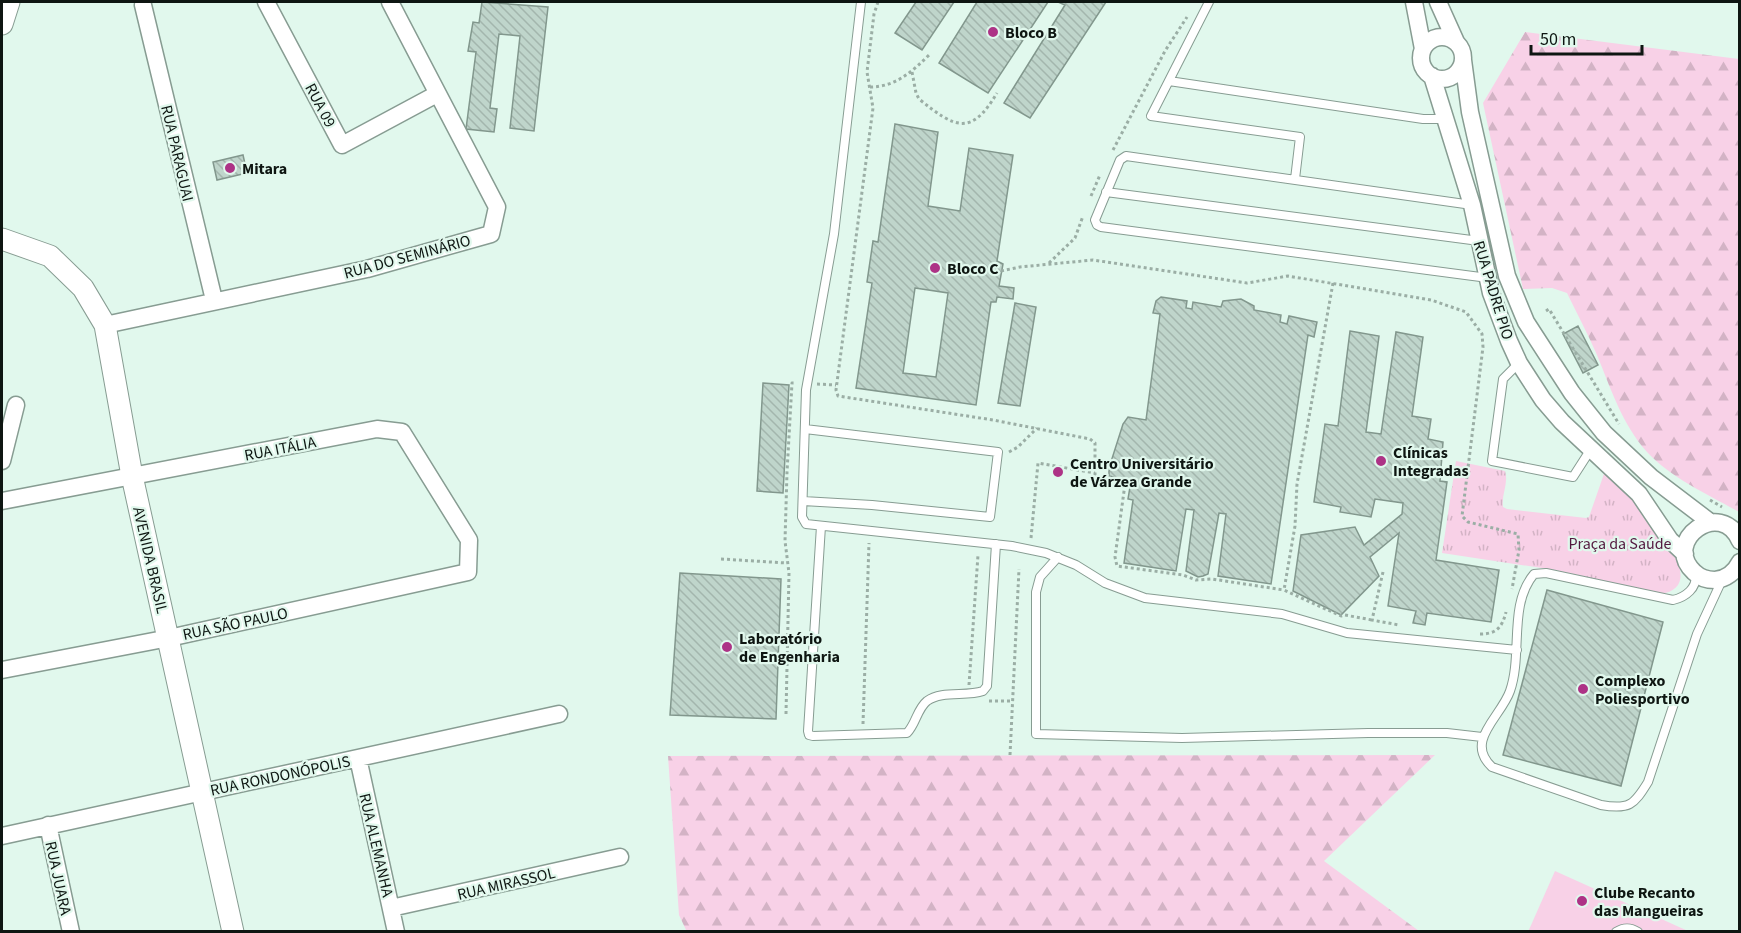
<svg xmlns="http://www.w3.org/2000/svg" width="1741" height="933" font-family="'Source Sans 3',sans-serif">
<defs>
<pattern id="grass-tufts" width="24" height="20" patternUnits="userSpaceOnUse" patternTransform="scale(1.5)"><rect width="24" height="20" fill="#f8d1e7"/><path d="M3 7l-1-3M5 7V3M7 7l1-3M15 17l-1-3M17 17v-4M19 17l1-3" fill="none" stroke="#d3b3c5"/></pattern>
<pattern id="forest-firs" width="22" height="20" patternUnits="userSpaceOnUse" patternTransform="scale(1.5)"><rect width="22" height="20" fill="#f8d1e7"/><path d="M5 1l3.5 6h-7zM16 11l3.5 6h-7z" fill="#d3b3c5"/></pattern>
<pattern id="building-back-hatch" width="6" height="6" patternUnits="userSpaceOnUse" patternTransform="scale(1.5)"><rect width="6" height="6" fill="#bfd5cb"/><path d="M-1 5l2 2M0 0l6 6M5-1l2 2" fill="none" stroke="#a3b6ad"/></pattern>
</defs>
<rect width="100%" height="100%" fill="#e1f8ed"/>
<path fill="url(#grass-tufts)" d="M1456,461L1505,471C1509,483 1501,495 1503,507L1507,509L1586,518L1589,517L1606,468C1623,485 1723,586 1660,594L1555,570L1442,553Z"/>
<path fill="url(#forest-firs)" d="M1525,32L1739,59V512C1709,495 1671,478 1647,452C1622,424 1611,389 1597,355C1588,334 1577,314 1567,293L1552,288L1523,289L1483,103Z
M1435,755L1324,861L1419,931L687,932L679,915L668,756Z"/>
<path fill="#f8d1e7" d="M1555,871L1688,931L1528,932Z"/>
<path fill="url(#building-back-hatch)" stroke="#82978d" stroke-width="1.5" fill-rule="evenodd" d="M482,2L548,7L534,131L510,128L520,36L499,34L490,108L497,109L494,132L466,129L476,52L468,51L473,22L479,23Z
M916,2H954L922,50L895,33Z
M977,2H1048L988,93L939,63Z
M1058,2H1106L1030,118L1004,103L1065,5Z
M895,124L938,132L928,206L960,211L969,148L1013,155L997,261L1003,264L999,286L1014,288L1013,299L997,297L996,302H991L976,405L856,388L872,283L867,282L873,241L878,242ZM915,288L948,293L936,377L903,373Z
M243,155L247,173L217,180L213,162Z
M1161,297L1187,301L1186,308L1192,309L1193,302L1221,307L1223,301L1241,299L1254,306V310L1281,315L1280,322L1287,324L1289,316L1317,322L1314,337L1308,335L1271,584L1218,576L1226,514L1219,513L1208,574L1203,576L1198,577L1186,571L1194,510L1186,509L1176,571L1124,563L1133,500L1128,499L1131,481L1109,476V468L1123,424L1128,417L1146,420L1160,314L1153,313L1156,301Z
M1015,303L1036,307L1020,406L998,403Z
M1578,326L1598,365L1583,373L1563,334Z
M1350,331L1379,336L1366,432L1381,434L1396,332L1423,337L1412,416L1431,419L1428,439L1443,442L1440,481L1447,482L1436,560L1499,570L1491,622L1427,613L1425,625L1413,623L1416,611L1388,606L1399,533L1370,557L1379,576L1341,615L1293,591L1301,535L1355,527L1364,545L1402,514L1403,503L1375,499L1371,517L1340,512L1341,507L1314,502L1325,424L1338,426Z
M763,383L789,385L783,493L757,491Z
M680,573L781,579L776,719L670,715Z
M1547,590L1663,622L1621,786L1503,755Z"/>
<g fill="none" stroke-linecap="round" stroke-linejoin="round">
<g stroke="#879c92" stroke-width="10">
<path id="service" d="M861,2L834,234L806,390L802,517L806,524L1012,546L1046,553L1076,565L1105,583L1145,598L1282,614L1347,633L1517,650
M1209,2L1151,116L1300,137L1295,179
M1169,81L1423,119H1446
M1106,192L1479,241
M1472,205L1126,156L1120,160L1095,220L1097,225L1101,227L1488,278
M1519,363L1503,379L1492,461L1573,477L1591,449
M803,501L872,505L990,517L998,452L805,429
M821,526L808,731L809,735L813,736L907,733C916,724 917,709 927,701C942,690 966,697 983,691L987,686L996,544
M1058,557L1040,577L1036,592V734L1182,738L1368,733H1447L1482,737
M1696,574C1697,588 1686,597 1673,600L1546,573L1534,574C1508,605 1523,654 1510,691C1501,717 1464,741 1492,767L1601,805C1629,810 1634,805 1648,782L1697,634L1722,580
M1616,932C1624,927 1630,927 1638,932"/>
</g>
<g stroke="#879c92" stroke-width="19">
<path id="minor" d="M266,2L342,145L437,94
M1414,2L1423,49
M1438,2L1456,42
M143,5L214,300
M1421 58a21 21 0 1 1 42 0a21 21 0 1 1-42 0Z
M1463,60L1470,112L1507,276L1526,322L1572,393L1604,433L1651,477L1710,522
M1432,76L1472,205L1491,293L1509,341L1519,363L1543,400L1562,422L1639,494L1670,540L1685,554
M105,325L367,269L491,234L497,207L390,2
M2,461L16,405
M2,501L377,429L402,432L469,540L468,572L169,638L2,670
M1740,541C1721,497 1661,541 1694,572C1699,577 1707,580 1715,580C1726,579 1735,572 1740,562
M358,758L396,932
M48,825L71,932
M2,836L559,714
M391,908L620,857"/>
</g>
<g stroke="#879c92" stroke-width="23">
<path id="tertiary" d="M2,24L9,2
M2,239L50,256L83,288L105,325L132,476L233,932"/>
</g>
<path stroke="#9baea5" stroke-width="3" stroke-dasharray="3 3" stroke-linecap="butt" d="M878,2L874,14L867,72L873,108L836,390L838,396L993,420L1090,439L1095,443V477L1125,484L1115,557L1117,566L1183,575L1196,580L1212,579L1284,590
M912,72L916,93L919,99C955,128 971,137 997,93
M870,87C896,87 913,71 931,53
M1113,150L1165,51L1187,17
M1091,196L1100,175
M1049,263L1075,238L1083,216
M1001,271L1020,267L1093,260L1247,283L1288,276L1431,300L1466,312L1482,334L1483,347L1462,516L1468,522L1518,534L1519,550L1512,589
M1333,283L1297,484L1295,526L1284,590L1341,616L1345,615L1372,620
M1546,311L1549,309L1619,424
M817,384L836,385
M1009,452L1018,447L1037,428
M1710,500L1722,507
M1031,538L1038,463L1095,473
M721,559L787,563
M1383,572L1372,620L1399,625
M1480,634C1496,634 1502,628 1506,612
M969,685L978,555
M989,701H1013
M786,714L789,573L785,541L787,472L792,383H796
M863,724L869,543
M1010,755L1019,569"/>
<use href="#service" stroke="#fff" stroke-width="8"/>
<use href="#minor" stroke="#fff" stroke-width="16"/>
<use href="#tertiary" stroke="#fff" stroke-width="21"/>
</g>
<g fill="#ad3386" stroke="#e1f8ed" stroke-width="2">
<circle cx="993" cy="32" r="6"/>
<circle cx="230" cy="168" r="6"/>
<circle cx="935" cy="268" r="6"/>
<circle cx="1381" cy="461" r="6"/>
<circle cx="1058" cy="472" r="6"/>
<circle cx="727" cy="647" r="6"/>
<circle cx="1583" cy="689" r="6"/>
<circle cx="1582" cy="901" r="6"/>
</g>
<g text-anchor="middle" stroke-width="4.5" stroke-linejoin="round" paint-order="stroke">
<g font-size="16" font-weight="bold" fill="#0e1612" stroke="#e1f8ed" text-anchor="start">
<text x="1005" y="38">Bloco B</text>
<text x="242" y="174">Mitara</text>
<text x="947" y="274">Bloco C</text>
<text x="1393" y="458">Clínicas<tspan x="1393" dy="18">Integradas</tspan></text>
<text x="1070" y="469">Centro Universitário<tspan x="1070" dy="18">de Várzea Grande</tspan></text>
<text x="739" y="644">Laboratório<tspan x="739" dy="18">de Engenharia</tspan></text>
<text x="1595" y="686">Complexo<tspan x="1595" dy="18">Poliesportivo</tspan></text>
<text x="1594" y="898">Clube Recanto<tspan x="1594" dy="18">das Mangueiras</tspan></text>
</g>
<g font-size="16" fill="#0e1612" stroke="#e1f8ed">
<text transform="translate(321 105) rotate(62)" y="6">RUA 09</text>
<text transform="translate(178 153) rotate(77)" y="6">RUA PARAGUAI</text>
<text transform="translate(407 256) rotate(-15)" y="6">RUA DO SEMINÁRIO</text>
<text transform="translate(1494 290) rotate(73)" y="6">RUA PADRE PIO</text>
<text transform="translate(280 448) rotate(-11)" y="6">RUA ITÁLIA</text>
<text transform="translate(151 560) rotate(77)" y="6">AVENIDA BRASIL</text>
<text transform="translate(235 623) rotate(-12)" y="6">RUA SÃO PAULO</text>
<text transform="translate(280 775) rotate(-12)" y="6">RUA RONDONÓPOLIS</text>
<text transform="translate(377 845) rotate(77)" y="6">RUA ALEMANHA</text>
<text transform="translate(59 878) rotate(78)" y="6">RUA JUARA</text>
<text transform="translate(506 883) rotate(-13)" y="6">RUA MIRASSOL</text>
</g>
<g font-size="16" fill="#53193f" stroke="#e1f8ed">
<text x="1620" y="549">Praça da Saúde</text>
</g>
</g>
<rect width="1741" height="933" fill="none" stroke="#0e1612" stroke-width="6"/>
<path d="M1531 45v9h111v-9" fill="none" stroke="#0e1612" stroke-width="3"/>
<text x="1540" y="45" font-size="18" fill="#0e1612" stroke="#e1f8ed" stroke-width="4.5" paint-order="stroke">50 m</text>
</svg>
